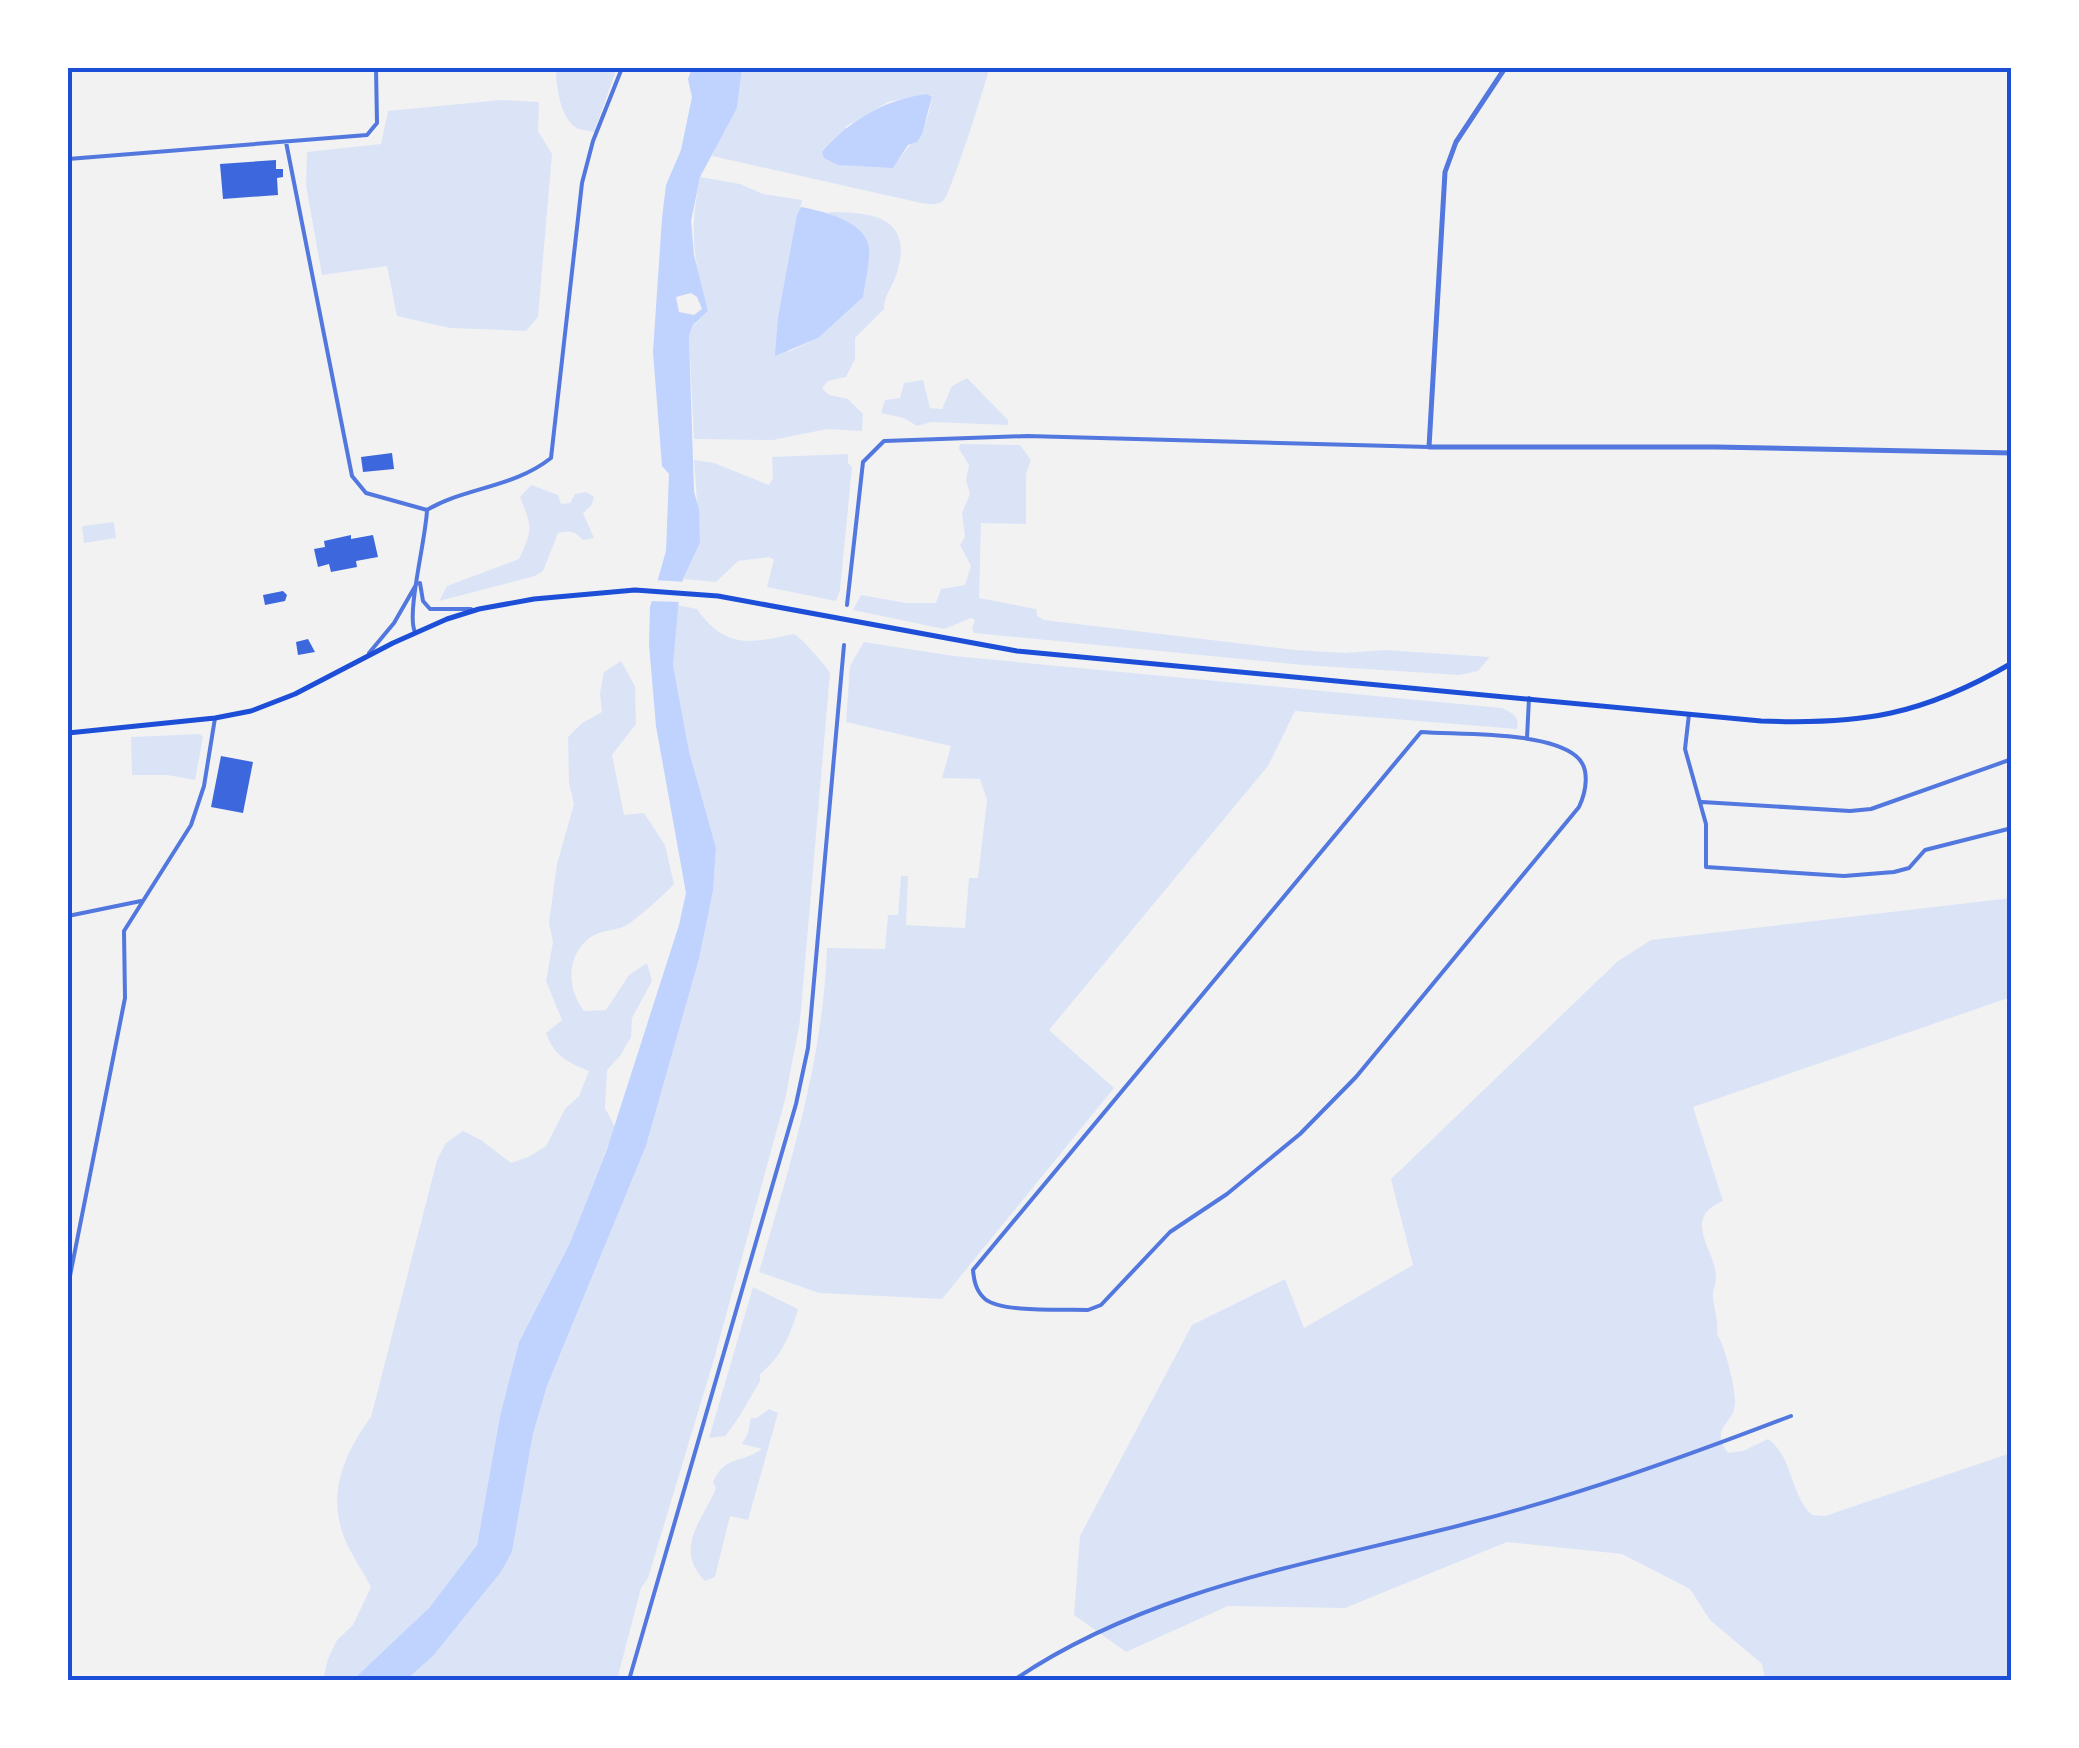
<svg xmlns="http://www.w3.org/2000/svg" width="2079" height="1748" font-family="'Golos Text',sans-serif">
<rect width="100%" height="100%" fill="#f2f2f2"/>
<path fill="#dbe4f7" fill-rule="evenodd" d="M556,68H617L594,132C588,130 582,131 577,128C560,119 556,85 556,68Z
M742,68H989C987,81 951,192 944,200C938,206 929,204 921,203L712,156L721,132L737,108ZM927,94L932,97C927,134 911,140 893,168L845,127L888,102Z
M501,100L539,102L538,131L552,154L538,317L526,331L450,328L397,316L387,266L322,275L306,185L307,152L381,144L388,111Z
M700,177L740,184L763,194L802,200L778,317L788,352L818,338L856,228L827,212C872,212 914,216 897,273C893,286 884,295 884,309L855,338V359L846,377L828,381L822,388L829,395L848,399L863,414L862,431L827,429L773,440L694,439L689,336L693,326L708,311C693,256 689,234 700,177Z
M967,378L1008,420V425L931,422L917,426L904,418L881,413L885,400L900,398L904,383L923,380L930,408L942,409L952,386Z
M960,444L1020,445L1031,460L1026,474V524L981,523L979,598L1036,609L1037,616L1044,620L1295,650L1345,653L1385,650L1490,657L1478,671L1459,675L1303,665L974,633L972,629L975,620L971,618L944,629L853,610L861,595L906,603H936L941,589L965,585L971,566L960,545L965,537L962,513L970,494L966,480L969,465L959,449Z
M848,454V463L852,467L840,590L836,601L767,587L774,560L769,557L738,561L716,582L684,579L700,543L694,460L714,463L769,485L773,478L772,457Z
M531,485L558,495L561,504L570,503L575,494L586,492L594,497L591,506L583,513L594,538L583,540C575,531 569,530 558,533L543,571L535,576L439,601L447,586L519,559C533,529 532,527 520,497Z
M114,522L116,538L84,543L82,526Z
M677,605L697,609C726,650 751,643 794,634C801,637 827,667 830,673L800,1021L785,1100L714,1359L648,1578L641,1588L617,1680H406L433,1656L501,1572L512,1552L533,1434L547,1386L646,1146L699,959L713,891L716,848L689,751L673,665Z
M864,642L954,656L1502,708C1512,713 1520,716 1517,729L1295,711L1268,766L1049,1030L1114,1088L942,1299L819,1293L759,1272C790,1165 823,1060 827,948L885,949L888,915H898L901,876H908L906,925L965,928L969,878H978L987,800L980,779L942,778L951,746L846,722L850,666Z
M621,661L635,686L636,724L612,755L624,815L644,813L665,845L674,884C666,893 635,921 625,926C613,931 599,930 588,939C565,959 568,990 584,1011L606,1010L629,975L647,963L652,981L632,1018L631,1037L620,1056L607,1070L605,1108L615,1127L570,1243L519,1342L500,1416L477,1545L429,1608L366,1671L353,1680H323L328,1659L337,1640L353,1625L371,1587C365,1575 357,1564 351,1552C324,1503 340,1459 371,1417L437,1160L446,1143L463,1131L481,1140L511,1163L528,1157L546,1146L565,1109L579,1096L589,1071C567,1062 555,1057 546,1033L562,1020L546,981L553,942L549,923L557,864L574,804L569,782L568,737L582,723L602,712L600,693L604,672Z
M200,734L203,737L195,780L167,775H132L131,737Z
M2011,898V997L1693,1107L1723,1201C1680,1219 1716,1249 1716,1278C1716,1284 1713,1289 1713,1294C1713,1309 1719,1319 1717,1334C1725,1346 1736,1389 1735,1403C1734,1426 1709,1425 1728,1453L1743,1451L1768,1439C1794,1458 1788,1491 1812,1515L1825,1516L2011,1453V1680H1765L1762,1664L1710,1620L1690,1589L1622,1554L1507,1542L1345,1608L1228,1606L1126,1652L1074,1615L1080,1536L1192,1325L1285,1279L1304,1328L1413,1265L1391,1179L1618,961L1651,940Z
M753,1287L798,1309C791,1334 781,1358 760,1374V1381C749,1399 739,1420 725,1436L709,1438Z
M769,1409L778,1413L748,1520L730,1516L715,1577L705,1581C672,1548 705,1517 716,1488L713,1482C726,1454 741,1464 762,1449L742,1444L748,1433L751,1418H757Z"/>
<path fill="#bfd3fe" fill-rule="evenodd" d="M692,68H742L737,108L700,177L691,221L694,255L708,311L693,325L689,336L694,492L699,509L700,543L680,586L673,665L689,751L716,848L713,891L699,959L646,1146L547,1386L533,1434L512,1552L501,1572L433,1656L406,1680H353L429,1608L477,1545L500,1416L519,1342L570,1243L607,1149L679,925L686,893L656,726L649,644L650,607L666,551L669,474L662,466L653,352L662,218L666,185L681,150L692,97L688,79ZM691,293L697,297L702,309L694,315L679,312L676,297Z
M927,94L932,97L922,134L917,142L908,145L893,168L838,165L824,158L822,152C851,119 884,100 927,94Z
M801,207C822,211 866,221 869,248C870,263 865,282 863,297L818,338L775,356L778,317L797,215Z"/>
<path fill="#f2f2f2" d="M653,580L688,582L682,602L647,601Z"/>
<path fill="#3d67dc" d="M276,160V169H283V177L277,178L278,195L223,199L220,164Z
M392,453L394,469L363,472L361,457Z
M351,535V539L373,535L378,557L356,561L357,567L331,572L329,564L318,567L314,549L325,547L324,541Z
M283,591L287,595L285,601L265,605L263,595Z
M308,639L315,652L298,655L296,642Z
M221,756L253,762L243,813L211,807Z"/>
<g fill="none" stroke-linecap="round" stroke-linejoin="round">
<path stroke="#5277de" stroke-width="4" d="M286,142L352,476L366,493L427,510
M68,159L367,135L377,123L376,68
M427,510C466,487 513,488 551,458L582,183L593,141L622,68
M420,583L423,601L430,609H471
M847,605L863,462L884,441L1027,436L1429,447
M415,632C406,614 426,539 427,510
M369,653L394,623L417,583
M1689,714L1685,749L1706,824V867L1844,876L1894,872L1909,868L1925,850L2012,828
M1421,732C1460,735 1546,731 1576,756C1591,768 1586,792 1579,807L1356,1077L1300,1134L1227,1194L1170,1232L1101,1305L1088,1310C1064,1309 1002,1313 985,1299C976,1291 974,1281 973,1270Z
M1527,738L1529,698
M1702,802L1850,811L1871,809L2012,759
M68,916L141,901
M68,1286L125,998L124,931L191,825L204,786L215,718
M629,1680L796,1104L808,1048L844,645
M1014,1680C1148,1589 1310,1564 1465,1524C1576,1496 1684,1457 1791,1416"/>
<path stroke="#5277de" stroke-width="5" d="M1505,68L1456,142L1445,172L1429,447H1716L2012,453"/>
<path stroke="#1d4ed8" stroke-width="5" d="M68,733L215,718L251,711L295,694L393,643L447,619L479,609L534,599L635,590L718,596L1017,651L1761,721C1862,725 1923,715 2012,663"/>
</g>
<rect width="2079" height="1748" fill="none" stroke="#ffffff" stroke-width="140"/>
<rect x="70" y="70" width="1939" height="1608" fill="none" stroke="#1d4ed8" stroke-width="4"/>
</svg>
